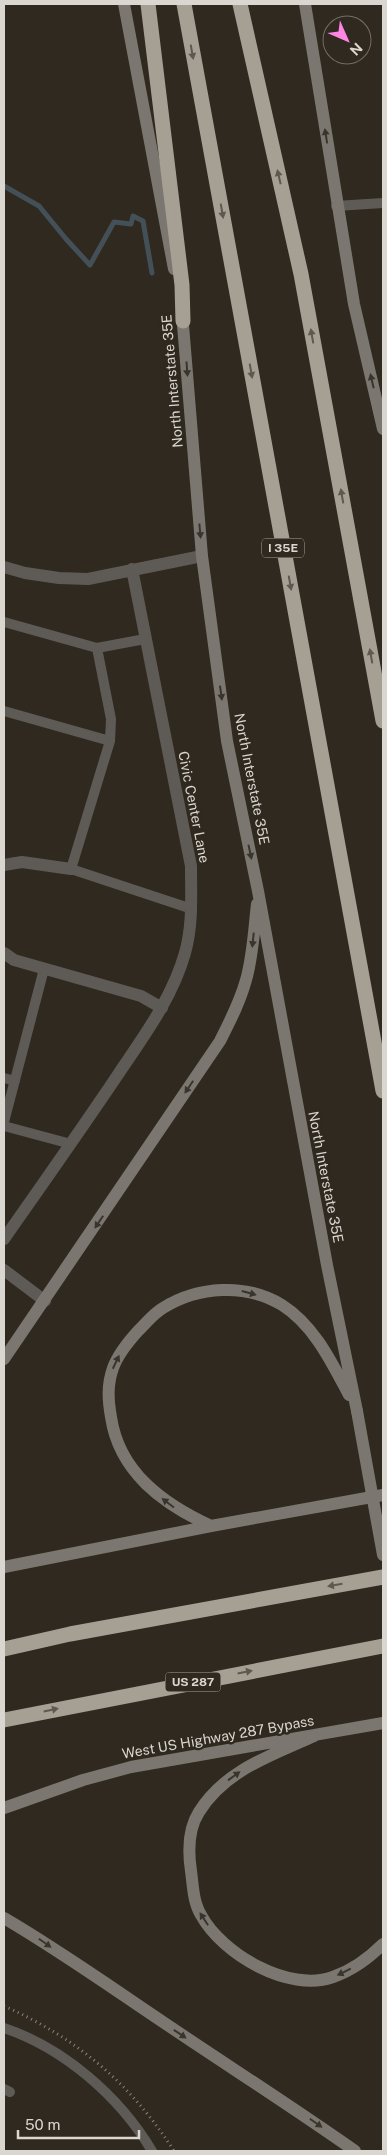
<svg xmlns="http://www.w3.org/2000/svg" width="387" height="2155" font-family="'Public Sans',sans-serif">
<rect width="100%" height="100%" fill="#2f2920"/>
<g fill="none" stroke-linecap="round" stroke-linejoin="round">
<path stroke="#445058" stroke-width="5" d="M4,186L39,206L66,239L90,265L114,222L131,224L133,216L143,221L152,273"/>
<path stroke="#8a857e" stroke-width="3" stroke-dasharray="1 4" stroke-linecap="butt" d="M4,2006C77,2038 131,2084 174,2151"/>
<path stroke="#5e5b57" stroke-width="10" d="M336,206L383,203
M4,622L97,648L145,639
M97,648L111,719L110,741L71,869L192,909
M4,711L110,741
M4,1078L15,1081
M4,1122L44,969
M4,1126L71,1144
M4,2028C64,2048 120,2097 152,2151
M4,2089L10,2092"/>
<path stroke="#5e5b57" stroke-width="12" d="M4,567L25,573L59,578L88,579L202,556
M4,865L22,862L71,869
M4,953L14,960L141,996L162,1008
M4,1239C42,1185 80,1131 117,1076C143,1037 172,999 185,953C193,925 191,895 191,866L132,569
M4,1270L45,1301"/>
<path stroke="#7b7770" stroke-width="12" d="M124,4L174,269
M305,4L354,304L383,429
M182,313L202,556L227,741L258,891L327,1265L357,1411
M4,1359L220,1041C230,1021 240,1002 246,980C253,956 254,929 257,904
M211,1526C163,1504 119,1472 111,1417C108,1400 107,1385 113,1368C118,1354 128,1342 138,1331C146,1323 154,1313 163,1308C198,1286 246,1283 282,1305C314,1325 332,1363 349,1395
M4,1567L211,1526L383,1495
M314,1736C272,1755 225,1770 199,1812C188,1829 188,1851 191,1871C193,1885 193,1902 201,1915C222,1954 289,1993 333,1977C353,1970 369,1958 383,1944
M4,1808L83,1780L131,1767L383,1723
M4,1918C57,1949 108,1985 160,2020C225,2064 291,2106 355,2151"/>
<path stroke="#a69f94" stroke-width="15" d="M148,4L182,285L183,321
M184,4L383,1091
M240,4L301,274L383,721
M4,1649L70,1634L383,1577
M4,1720L383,1646"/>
<path stroke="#7b7770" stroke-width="12" d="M357,1411L383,1555"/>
</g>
<defs><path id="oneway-solid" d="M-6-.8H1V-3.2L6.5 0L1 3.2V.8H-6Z" transform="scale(1.25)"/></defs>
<g fill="#5f584e">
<use href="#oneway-solid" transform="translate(192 52) rotate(80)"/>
<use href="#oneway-solid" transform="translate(279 177) rotate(-103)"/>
<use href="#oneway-solid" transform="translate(222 211) rotate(80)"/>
<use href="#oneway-solid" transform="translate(312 336) rotate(-100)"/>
<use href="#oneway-solid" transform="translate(251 371) rotate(80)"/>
<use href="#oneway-solid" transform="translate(342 496) rotate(-100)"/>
<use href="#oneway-solid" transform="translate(290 583) rotate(80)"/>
<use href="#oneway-solid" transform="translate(371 656) rotate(-100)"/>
<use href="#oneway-solid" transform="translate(335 1585) rotate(170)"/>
<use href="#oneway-solid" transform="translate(245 1672) rotate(-11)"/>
<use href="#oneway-solid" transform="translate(51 1710) rotate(-12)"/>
</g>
<g fill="#3a352c">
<use href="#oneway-solid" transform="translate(326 136) rotate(-99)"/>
<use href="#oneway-solid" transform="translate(187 369) rotate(86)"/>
<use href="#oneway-solid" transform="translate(372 381) rotate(-103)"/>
<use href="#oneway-solid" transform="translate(200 531) rotate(85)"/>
<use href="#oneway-solid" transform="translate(221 693) rotate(82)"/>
<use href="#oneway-solid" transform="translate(250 852) rotate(78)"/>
<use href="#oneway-solid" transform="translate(253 940) rotate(96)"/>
<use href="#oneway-solid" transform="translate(189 1087) rotate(124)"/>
<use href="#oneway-solid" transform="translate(99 1222) rotate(124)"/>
<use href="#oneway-solid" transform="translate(249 1293) rotate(15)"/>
<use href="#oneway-solid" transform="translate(116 1362) rotate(-65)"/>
<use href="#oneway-solid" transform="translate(168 1503) rotate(-143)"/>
<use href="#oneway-solid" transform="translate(234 1776) rotate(-36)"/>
<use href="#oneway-solid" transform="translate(204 1919) rotate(-123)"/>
<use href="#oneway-solid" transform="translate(45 1943) rotate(35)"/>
<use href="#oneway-solid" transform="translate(344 1972) rotate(154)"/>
<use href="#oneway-solid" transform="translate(180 2034) rotate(34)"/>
<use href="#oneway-solid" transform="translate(316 2123) rotate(35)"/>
</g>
<g text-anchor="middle" stroke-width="5" stroke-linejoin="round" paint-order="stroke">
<g fill="#2f2920" stroke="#a7a29b" stroke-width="1">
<rect x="262" y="538.5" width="42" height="19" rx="4"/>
<rect x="165.5" y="1672.5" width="55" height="19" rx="4"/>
</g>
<g font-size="12" font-weight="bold" fill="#dad6d0">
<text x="283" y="552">I 35E</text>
<text x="193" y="1686">US 287</text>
</g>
<g font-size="14" fill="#dad6d0" stroke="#2f2920">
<text transform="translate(172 381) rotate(-95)" y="5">North Interstate 35E</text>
<text transform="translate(252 779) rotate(79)" y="5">North Interstate 35E</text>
<text transform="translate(194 807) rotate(79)" y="5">Civic Center Lane</text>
<text transform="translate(326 1177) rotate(79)" y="5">North Interstate 35E</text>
<text transform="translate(218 1737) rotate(-10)" y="5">West US Highway 287 Bypass</text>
</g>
</g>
<rect width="387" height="2155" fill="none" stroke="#dad6d0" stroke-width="10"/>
<g transform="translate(347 40) rotate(135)"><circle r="24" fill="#2f2920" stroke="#736e66"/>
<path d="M0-4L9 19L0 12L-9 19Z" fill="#fd86e2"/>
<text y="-8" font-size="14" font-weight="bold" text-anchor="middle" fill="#dad6d0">N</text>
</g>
<path d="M18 2130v8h121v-8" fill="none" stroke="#dad6d0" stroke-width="2.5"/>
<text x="25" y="2130" font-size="15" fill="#dad6d0" stroke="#2f2920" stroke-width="4" paint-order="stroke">50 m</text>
</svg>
